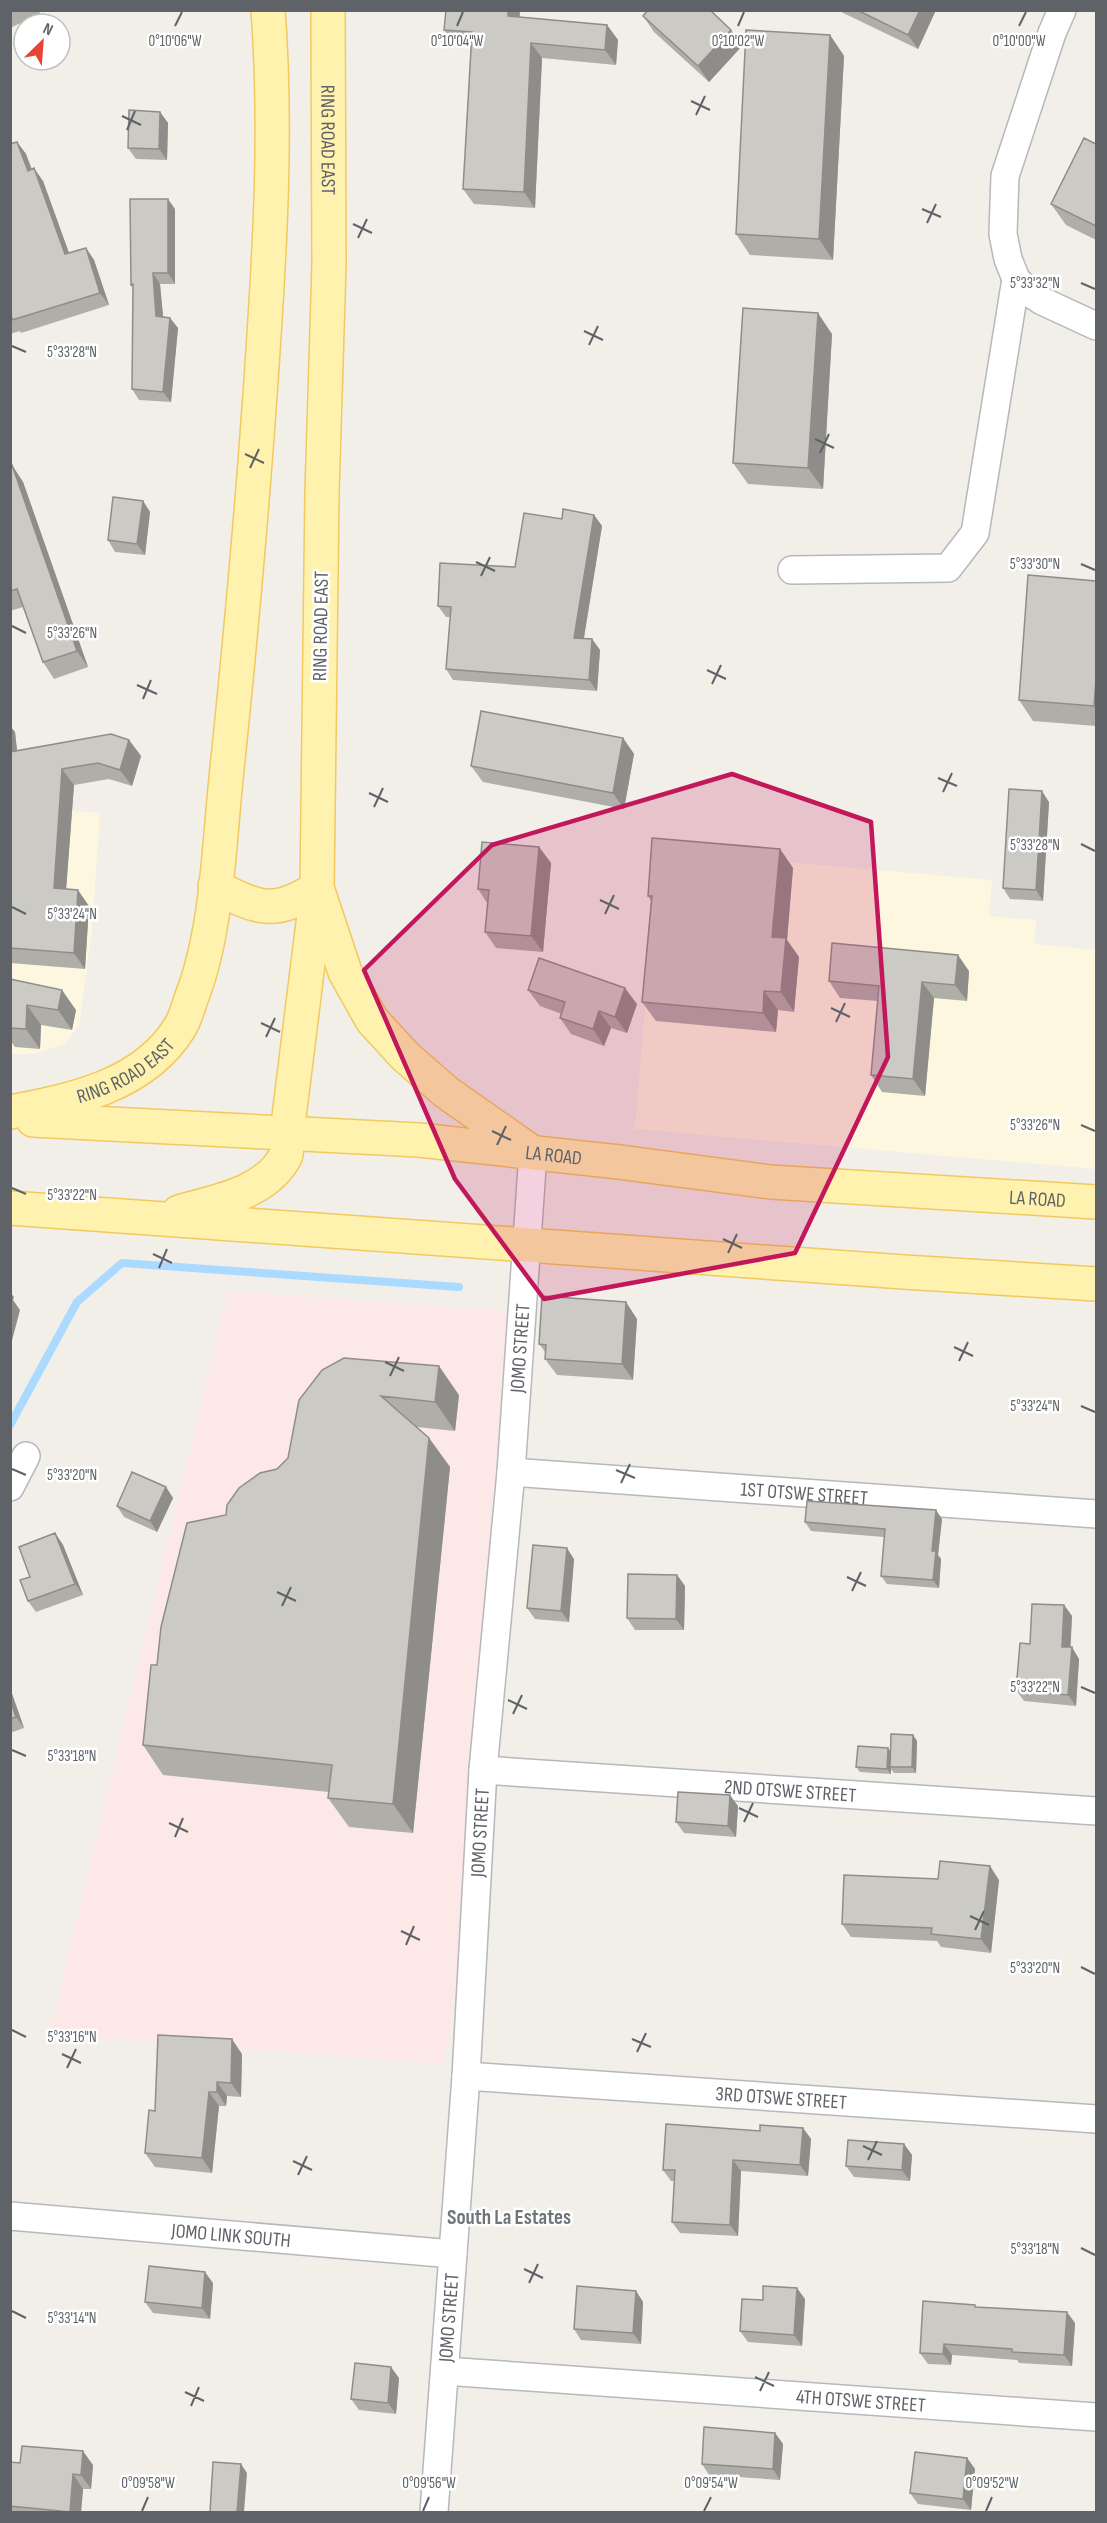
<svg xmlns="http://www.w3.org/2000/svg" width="1107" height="2523" font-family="'Sofia Sans Condensed',sans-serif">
<rect width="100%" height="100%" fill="#f1efe8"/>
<path fill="#fef7e0" d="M11,805L100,813L92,929L79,1026L64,1044L34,1054H11Z
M658,851L992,880L989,916L1036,920L1034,944L1096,950V1169L635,1129Z"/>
<path fill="#fce8e6" d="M228,1291L509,1311L454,2005L444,2064L49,2034Z"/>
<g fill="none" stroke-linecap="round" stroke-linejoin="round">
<path stroke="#aadaff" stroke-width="8" d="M10,1425L77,1302L122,1263L459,1287"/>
<g stroke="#b5b8bc" stroke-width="30">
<g id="street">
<path d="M1062,10L1052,33L1005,176L1003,234L1008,259L1016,279L1027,291L1042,301L1096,326"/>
<path d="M792,570L948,568L975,533L1016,279"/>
<path id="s1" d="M511,1472L1096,1514"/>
<path d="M10,1487L26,1456"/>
<path id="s2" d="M483,1770L1096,1811"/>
<path id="s3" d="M466,2076L1096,2119"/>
<path id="s4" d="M10,2216L453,2254"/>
<path id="s5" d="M445,2371L1096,2417"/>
<path id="s6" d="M434,2512L466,2076L483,1770L511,1472L533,1153"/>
</g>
</g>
<g stroke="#f2c960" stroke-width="36">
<g id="primary">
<path id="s7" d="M328,10L329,264L322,493L317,888L345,972L372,1020L405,1056L446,1092L533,1153"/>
<path d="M215,886C257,909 275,916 317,888"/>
<path id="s8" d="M10,1112C73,1100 144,1086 180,1027C185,1019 188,1008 191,999C218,931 219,841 227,769C241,635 253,500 262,366C270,247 277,129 268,10"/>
<path id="s9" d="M33,1120L419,1140L619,1162L771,1182L1096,1202"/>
<path d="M10,1208L904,1272L1096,1284"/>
<path d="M179,1212C216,1201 265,1194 285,1157C288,1151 287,1140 287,1133L316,899"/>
</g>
</g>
<use href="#street" stroke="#fff" stroke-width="27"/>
<use href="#primary" stroke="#fff2af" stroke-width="33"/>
</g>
<path fill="#afaea9" d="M10,10H39L40,14L10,28Z
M837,10H936L918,49Z
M643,16L742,46L709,82L654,32Z
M520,17L607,25L618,40L616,65L542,58L535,208L474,204L463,189L471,47L456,46L444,30Z
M830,35L844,56L833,260L750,255L736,234Z
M160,112L168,123L167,160L136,159L128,148Z
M17,142L26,154L32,169L43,181L69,253L86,248L94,260L109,305L21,333L20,331L10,334V144Z
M1096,144V240L1066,225L1051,204Z
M175,209V284H160L163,317L170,318L178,328L171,402L139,400L132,389L133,288L131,285Z
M832,334L823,489L748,484L733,463Z
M12,465L23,482L88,667L54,679L43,662L23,607L10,611V466Z
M143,501L150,512L145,555L115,552L108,540Z
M594,515L602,526L584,638L592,639L600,650L597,691L453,680L446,669L450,617H446L438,606L515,567L562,519Z
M1096,581V726L1033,721L1019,700Z
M10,726L15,732L17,751L129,740L141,756L132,786L109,779L74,785L66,889L89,906L85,969L10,963Z
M623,738L634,754L624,809L483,782L471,766Z
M1049,802L1043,901L1010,899L1003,888Z
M539,847L551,863L543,952L496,948L485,932L487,903L478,889Z
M780,849L793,868L787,940L799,957L794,1012L778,1010L776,1032L656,1021L642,1002L651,901L648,896Z
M969,971L967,1001L934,998L925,1096L882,1092L871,1075L878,1001L840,998L829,981Z
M10,979L76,1010L72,1030L41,1025L40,1049L15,1047L10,1040Z
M528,990L637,1004L627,1033L611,1028L604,1046L571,1034L560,1018L562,1014L540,1006Z
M637,1319L633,1380L557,1375L545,1359L546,1353L539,1344Z
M322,1370L459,1395L455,1431L417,1427L429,1438L450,1467L413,1833L349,1827L328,1798L329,1792L163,1775L143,1745L157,1665L226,1515L277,1469L288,1458Z
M166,1487L173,1498L157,1532L124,1517L117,1506Z
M942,1519L938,1555L941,1559L939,1588L887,1584L881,1576L884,1537L811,1531L805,1522Z
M55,1533L63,1545L83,1595L36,1612L28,1601L30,1577Z
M574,1559L569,1622L535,1619L527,1608Z
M677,1575L685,1586L684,1630H635L627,1618Z
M1064,1605L1072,1616L1070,1647L1079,1659L1076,1706L1024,1701L1016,1690L1030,1644Z
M10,1688L24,1728L10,1733Z
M913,1735L917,1741L916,1773H894L891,1769V1774L860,1772L856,1767L888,1748L890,1751Z
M738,1806L736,1837L684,1833L676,1822Z
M938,1879L999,1880L991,1953L941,1947L937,1941L851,1937L842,1924Z
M242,2054L241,2097L227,2096L226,2106H219L212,2173L155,2167L145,2153L155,2111Z
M803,2128L811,2139L808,2176L741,2171L738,2236L680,2233L672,2222L674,2181H671L663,2170L760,2131Z
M904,2144L912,2155L910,2181L854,2177L846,2166Z
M213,2283L210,2319L153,2313L145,2302Z
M636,2291L643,2302L641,2344L581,2340L574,2329Z
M805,2299L802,2346L748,2342L740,2331L763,2300Z
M976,2307L1075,2323L1072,2366L1019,2363L1017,2360L952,2355L951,2365L928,2364L920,2353Z
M399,2378L396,2414L359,2410L351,2399Z
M775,2433L783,2444L780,2480L709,2475L702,2464Z
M967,2458L975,2469L971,2510L918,2504L910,2493Z
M10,2462L93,2465L91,2489H83L81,2512H10Z"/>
<path fill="#8f8d8a" d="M508,10H520L519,32L508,16Z
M920,10H936L918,49L908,35Z
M607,25L618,40L616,65L605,50Z
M731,30L742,46L709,82L698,66Z
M830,35L844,56L833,260L819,239Z
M531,43L542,58L535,208L524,192Z
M160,112L168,123L167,160L159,149Z
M17,142L26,154L36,183L28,171Z
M34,168L43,181L74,267L65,254Z
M168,199L175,209V284L168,273Z
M86,248L94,260L109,305L100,293Z
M153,273L160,284L164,327L156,316Z
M818,313L832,334L823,489L808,468Z
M170,318L178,328L171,402L163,392Z
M12,465L23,482L88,667L77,651Z
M143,501L150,512L145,555L137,544Z
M594,515L602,526L582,649L574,638Z
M592,639L600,650L597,691L589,680Z
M1096,679V709L1094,706Z
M10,726L15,732L19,769L10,756Z
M623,738L634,754L624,809L613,793Z
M129,740L141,756L132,786L120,770Z
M62,769L74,785L65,904L54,888Z
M1042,791L1049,802L1043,901L1036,890Z
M539,847L551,863L543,952L531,936Z
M780,849L793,868L787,940L799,957L794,1012L781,992L772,937Z
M78,890L89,906L85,969L74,953Z
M958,955L969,971L967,1001L955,985Z
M922,982L934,998L925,1096L913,1079Z
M625,988L637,1004L627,1033L615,1017Z
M62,990L76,1010L72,1030L58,1010Z
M764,991L778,1010L776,1032L763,1013Z
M27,1005L41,1025L40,1049L26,1029Z
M599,1011L611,1028L604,1046L593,1029Z
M10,1292L14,1297L13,1300L20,1310L10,1348Z
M626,1302L637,1319L633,1380L622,1364Z
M439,1366L459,1395L455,1431L435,1402Z
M429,1438L450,1467L413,1833L393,1804Z
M166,1487L173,1498L157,1532L150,1521Z
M936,1510L942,1519L938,1555L941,1559L939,1588L933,1580L932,1551Z
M55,1533L63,1545L83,1595L75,1584Z
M567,1548L574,1559L569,1622L561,1611Z
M677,1575L685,1586L684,1630L676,1619Z
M1064,1605L1072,1616L1070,1658L1062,1647Z
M1072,1647L1079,1659L1076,1706L1068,1695Z
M10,1688L24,1728L16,1717L10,1700Z
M913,1735L917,1741L916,1773L912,1767Z
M888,1748L892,1754L890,1767L891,1769V1774L887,1769Z
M730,1795L738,1806L736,1837L728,1826Z
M990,1866L999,1880L991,1953L981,1939Z
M232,2039L242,2054L241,2097L231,2083Z
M217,2082L227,2096L226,2106L217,2092Z
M209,2092L219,2106L212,2173L202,2158Z
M803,2128L811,2139L808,2176L800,2165Z
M904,2144L912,2155L910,2181L902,2170Z
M733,2160L741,2171L738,2236L730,2225Z
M205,2272L213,2283L210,2319L202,2308Z
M797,2288L805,2299L802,2346L794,2335Z
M636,2291L643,2302L641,2344L633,2333Z
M1067,2312L1075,2323L1072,2366L1064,2355Z
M944,2344L952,2355L951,2365L943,2354Z
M391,2367L399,2378L396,2414L388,2403Z
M775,2433L783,2444L780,2480L773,2469Z
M83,2451L93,2465L91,2489L81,2475Z
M967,2458L975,2469L971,2510L963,2499Z
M241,2464L247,2473L244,2512H237Z
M73,2474L83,2489L81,2512H70Z"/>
<path fill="#cccac5" stroke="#8f8d8a" stroke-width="1.5" d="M446,10H508V16L607,25L605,50L531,43L524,192L463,189L472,32L444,30Z
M648,10H710L731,30L698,66L643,16Z
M857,10H920L908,35Z
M746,30L830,35L819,239L736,234Z
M129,110L160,112L159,149L128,148Z
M1084,138L1096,144V226L1051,204Z
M17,142L28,171L34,168L65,254L86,248L100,293L12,320V318L10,319V144Z
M130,199H168V273H153L156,316L170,318L163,392L132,389L133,284L131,285Z
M743,308L818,313L808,468L733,463Z
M12,465L77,651L43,662L17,589L10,591V466Z
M113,497L143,501L137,544L108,540Z
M563,509L594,515L574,638L592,639L589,680L446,669L451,607L438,606L440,563L515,567L524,513L562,519Z
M1028,575L1096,581V679L1094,706L1019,700Z
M481,711L623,738L613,793L471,766Z
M111,734L129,740L120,770L98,763L62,769L54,888L78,890L74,953L10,948V752Z
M1009,789L1042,791L1036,890L1003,888Z
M652,838L780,849L772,937L786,938L781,992L764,991L763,1013L642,1002L652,896H648Z
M482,842L539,847L531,936L485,932L489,890L478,889Z
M832,943L958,955L955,985L922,982L913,1079L871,1075L879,986L829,981Z
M539,958L625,988L615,1017L599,1011L593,1029L560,1018L565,1002L528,990Z
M10,979L62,990L58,1010L27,1005L26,1029L10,1028Z
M542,1296L626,1302L622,1364L545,1359L546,1345L539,1344Z
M344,1358L439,1366L435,1402L381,1396L429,1438L393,1804L328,1798L332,1765L143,1745L151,1665H157L161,1627L187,1523L226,1515L227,1505L239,1488L260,1473L277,1469L288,1458L299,1400L322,1370Z
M132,1472L166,1487L150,1521L117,1506Z
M807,1501L936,1510L932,1551H936L933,1580L881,1576L885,1529L805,1522Z
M55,1533L75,1584L28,1601L20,1580L30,1577L19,1547Z
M533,1545L567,1548L561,1611L527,1608Z
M628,1574L677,1575L676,1619L627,1618Z
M1032,1604L1064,1605L1062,1647H1072L1068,1695L1016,1690L1020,1643L1030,1644Z
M10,1700L16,1717L10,1719Z
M891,1734L913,1735L912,1767H890Z
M858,1746L888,1748L887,1769L856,1767Z
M678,1792L730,1795L728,1826L676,1822Z
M940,1861L990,1866L981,1939L931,1934L932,1928L842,1924L844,1875L938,1879Z
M158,2035L232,2039L231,2083L217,2082V2092H209L202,2158L145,2153L149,2110L155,2111Z
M666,2124L760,2131V2125L803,2128L800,2165L733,2160L730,2225L672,2222L675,2170H663Z
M848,2140L904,2144L902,2170L846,2166Z
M149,2266L205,2272L202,2308L145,2302Z
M577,2286L636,2291L633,2333L574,2329Z
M763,2286L797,2288L794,2335L740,2331L742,2299L763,2300Z
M923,2301L975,2305V2307L1067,2312L1064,2355L1012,2352V2349L944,2344L943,2354L920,2353Z
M355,2363L391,2367L388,2403L351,2399Z
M704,2427L775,2433L773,2469L702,2464Z
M22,2446L83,2451L81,2475L73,2474L70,2512L10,2506V2462L20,2463Z
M915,2452L967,2458L963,2499L910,2493Z
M213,2462L241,2464L237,2512H210Z"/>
<path fill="#c2185b" fill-opacity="0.2" stroke="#c2185b" stroke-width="4.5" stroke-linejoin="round" d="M732,774L871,822L888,1057L795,1253L544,1299L455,1179L364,970L492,845Z"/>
<path fill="none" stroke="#5f6368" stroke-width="2" d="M175,26L182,12M457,26L463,12M738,26L744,12M1019,26L1026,12M691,101L710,110M696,115L705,96M122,116L141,125M127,130L135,111M922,209L941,217M927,223L936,204M353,224L372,233M358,238L367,219M1081,283L1095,289M584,331L603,340M589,345L598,326M12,346L26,352M815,439L834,448M820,453L829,434M245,454L264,463M250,468L259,449M476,562L495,571M1081,564L1095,570M481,576L490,557M12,626L26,633M707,670L726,679M712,684L721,665M137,685L157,694M143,699L151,680M938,778L957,786M943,792L952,773M369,793L388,802M374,807L383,788M1081,844L1095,851M600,900L619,909M12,907L26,914M605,914L614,895M831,1008L850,1017M836,1022L845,1003M261,1023L280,1032M266,1037L275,1018M1081,1125L1095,1131M492,1131L511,1140M497,1145L506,1126M12,1188L26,1194M723,1239L742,1248M728,1253L737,1234M153,1254L172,1263M159,1268L167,1249M954,1347L973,1356M959,1361L968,1342M385,1362L404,1371M390,1376L399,1357M1081,1406L1095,1412M12,1469L26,1475M616,1470L635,1478M621,1483L630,1464M847,1577L866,1586M852,1591L861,1572M277,1592L296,1601M282,1606L291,1587M1081,1687L1095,1693M508,1700L527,1709M513,1714L522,1695M12,1750L26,1756M739,1808L758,1817M744,1822L753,1803M169,1823L188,1832M175,1837L183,1818M970,1916L989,1925M975,1930L984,1911M401,1931L420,1940M406,1945L414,1926M1081,1967L1095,1974M12,2030L26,2037M632,2039L651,2047M637,2052L646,2033M62,2054L81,2063M67,2068L76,2049M863,2146L882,2155M868,2160L877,2141M293,2161L312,2170M298,2175L307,2156M1081,2248L1095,2255M524,2269L543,2278M529,2283L538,2264M12,2311L26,2318M755,2377L774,2386M760,2391L769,2372M185,2392L204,2401M191,2406L199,2387M142,2511L148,2497M423,2511L429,2497M704,2511L711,2497M986,2511L992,2497"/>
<g text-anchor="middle" stroke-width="5" stroke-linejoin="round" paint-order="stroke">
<g font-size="20" fill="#5f6368" stroke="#fff">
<text dy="7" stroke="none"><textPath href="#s7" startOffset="130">RING ROAD EAST</textPath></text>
<text transform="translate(320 626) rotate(-89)" y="7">RING ROAD EAST</text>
<text dy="7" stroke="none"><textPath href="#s8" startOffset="124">RING ROAD EAST</textPath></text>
<text dy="7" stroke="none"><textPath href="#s9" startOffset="522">LA ROAD</textPath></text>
<text dy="7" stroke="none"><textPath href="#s9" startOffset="1008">LA ROAD</textPath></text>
<text dy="7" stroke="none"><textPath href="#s6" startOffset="1167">JOMO STREET</textPath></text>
<text dy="7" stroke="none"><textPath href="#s1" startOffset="294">1ST OTSWE STREET</textPath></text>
<text dy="7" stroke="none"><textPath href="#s2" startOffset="308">2ND OTSWE STREET</textPath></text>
<text dy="7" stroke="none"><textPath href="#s6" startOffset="681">JOMO STREET</textPath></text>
<text dy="7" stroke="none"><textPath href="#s3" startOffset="316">3RD OTSWE STREET</textPath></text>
<text dy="7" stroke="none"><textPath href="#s4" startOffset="222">JOMO LINK SOUTH</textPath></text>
<text dy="7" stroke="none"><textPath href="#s6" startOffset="195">JOMO STREET</textPath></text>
<text dy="7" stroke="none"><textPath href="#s5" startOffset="417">4TH OTSWE STREET</textPath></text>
</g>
<g font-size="21" font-weight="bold" fill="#70757a" stroke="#fff">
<text x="509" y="2224">South La Estates</text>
</g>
</g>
<g font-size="15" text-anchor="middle" fill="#5f6368" stroke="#fff" stroke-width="5" stroke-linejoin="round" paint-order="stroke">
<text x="175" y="46">0°10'06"W</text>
<text x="457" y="46">0°10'04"W</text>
<text x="738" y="46">0°10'02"W</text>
<text x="1019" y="46">0°10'00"W</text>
<text x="1035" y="288">5°33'32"N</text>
<text x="72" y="357">5°33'28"N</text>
<text x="1035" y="569">5°33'30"N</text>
<text x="72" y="638">5°33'26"N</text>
<text x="1035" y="850">5°33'28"N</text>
<text x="72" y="919">5°33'24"N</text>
<text x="1035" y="1130">5°33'26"N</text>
<text x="72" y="1200">5°33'22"N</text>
<text x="1035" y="1411">5°33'24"N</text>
<text x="72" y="1480">5°33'20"N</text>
<text x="1035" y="1692">5°33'22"N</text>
<text x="72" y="1761">5°33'18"N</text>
<text x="1035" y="1973">5°33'20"N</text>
<text x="72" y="2042">5°33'16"N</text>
<text x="1035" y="2254">5°33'18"N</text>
<text x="72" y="2323">5°33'14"N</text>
<text x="148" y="2488">0°09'58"W</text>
<text x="429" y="2488">0°09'56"W</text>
<text x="711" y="2488">0°09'54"W</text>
<text x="992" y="2488">0°09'52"W</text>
</g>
<rect width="1107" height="2523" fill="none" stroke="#5f6368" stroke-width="24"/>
<g transform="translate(42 42) rotate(25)"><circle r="28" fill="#ffffff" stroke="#bfc1c3" stroke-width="1.5"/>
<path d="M0-4.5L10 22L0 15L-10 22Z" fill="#ea4335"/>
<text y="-9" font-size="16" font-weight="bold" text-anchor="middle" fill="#5f6368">N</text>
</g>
</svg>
